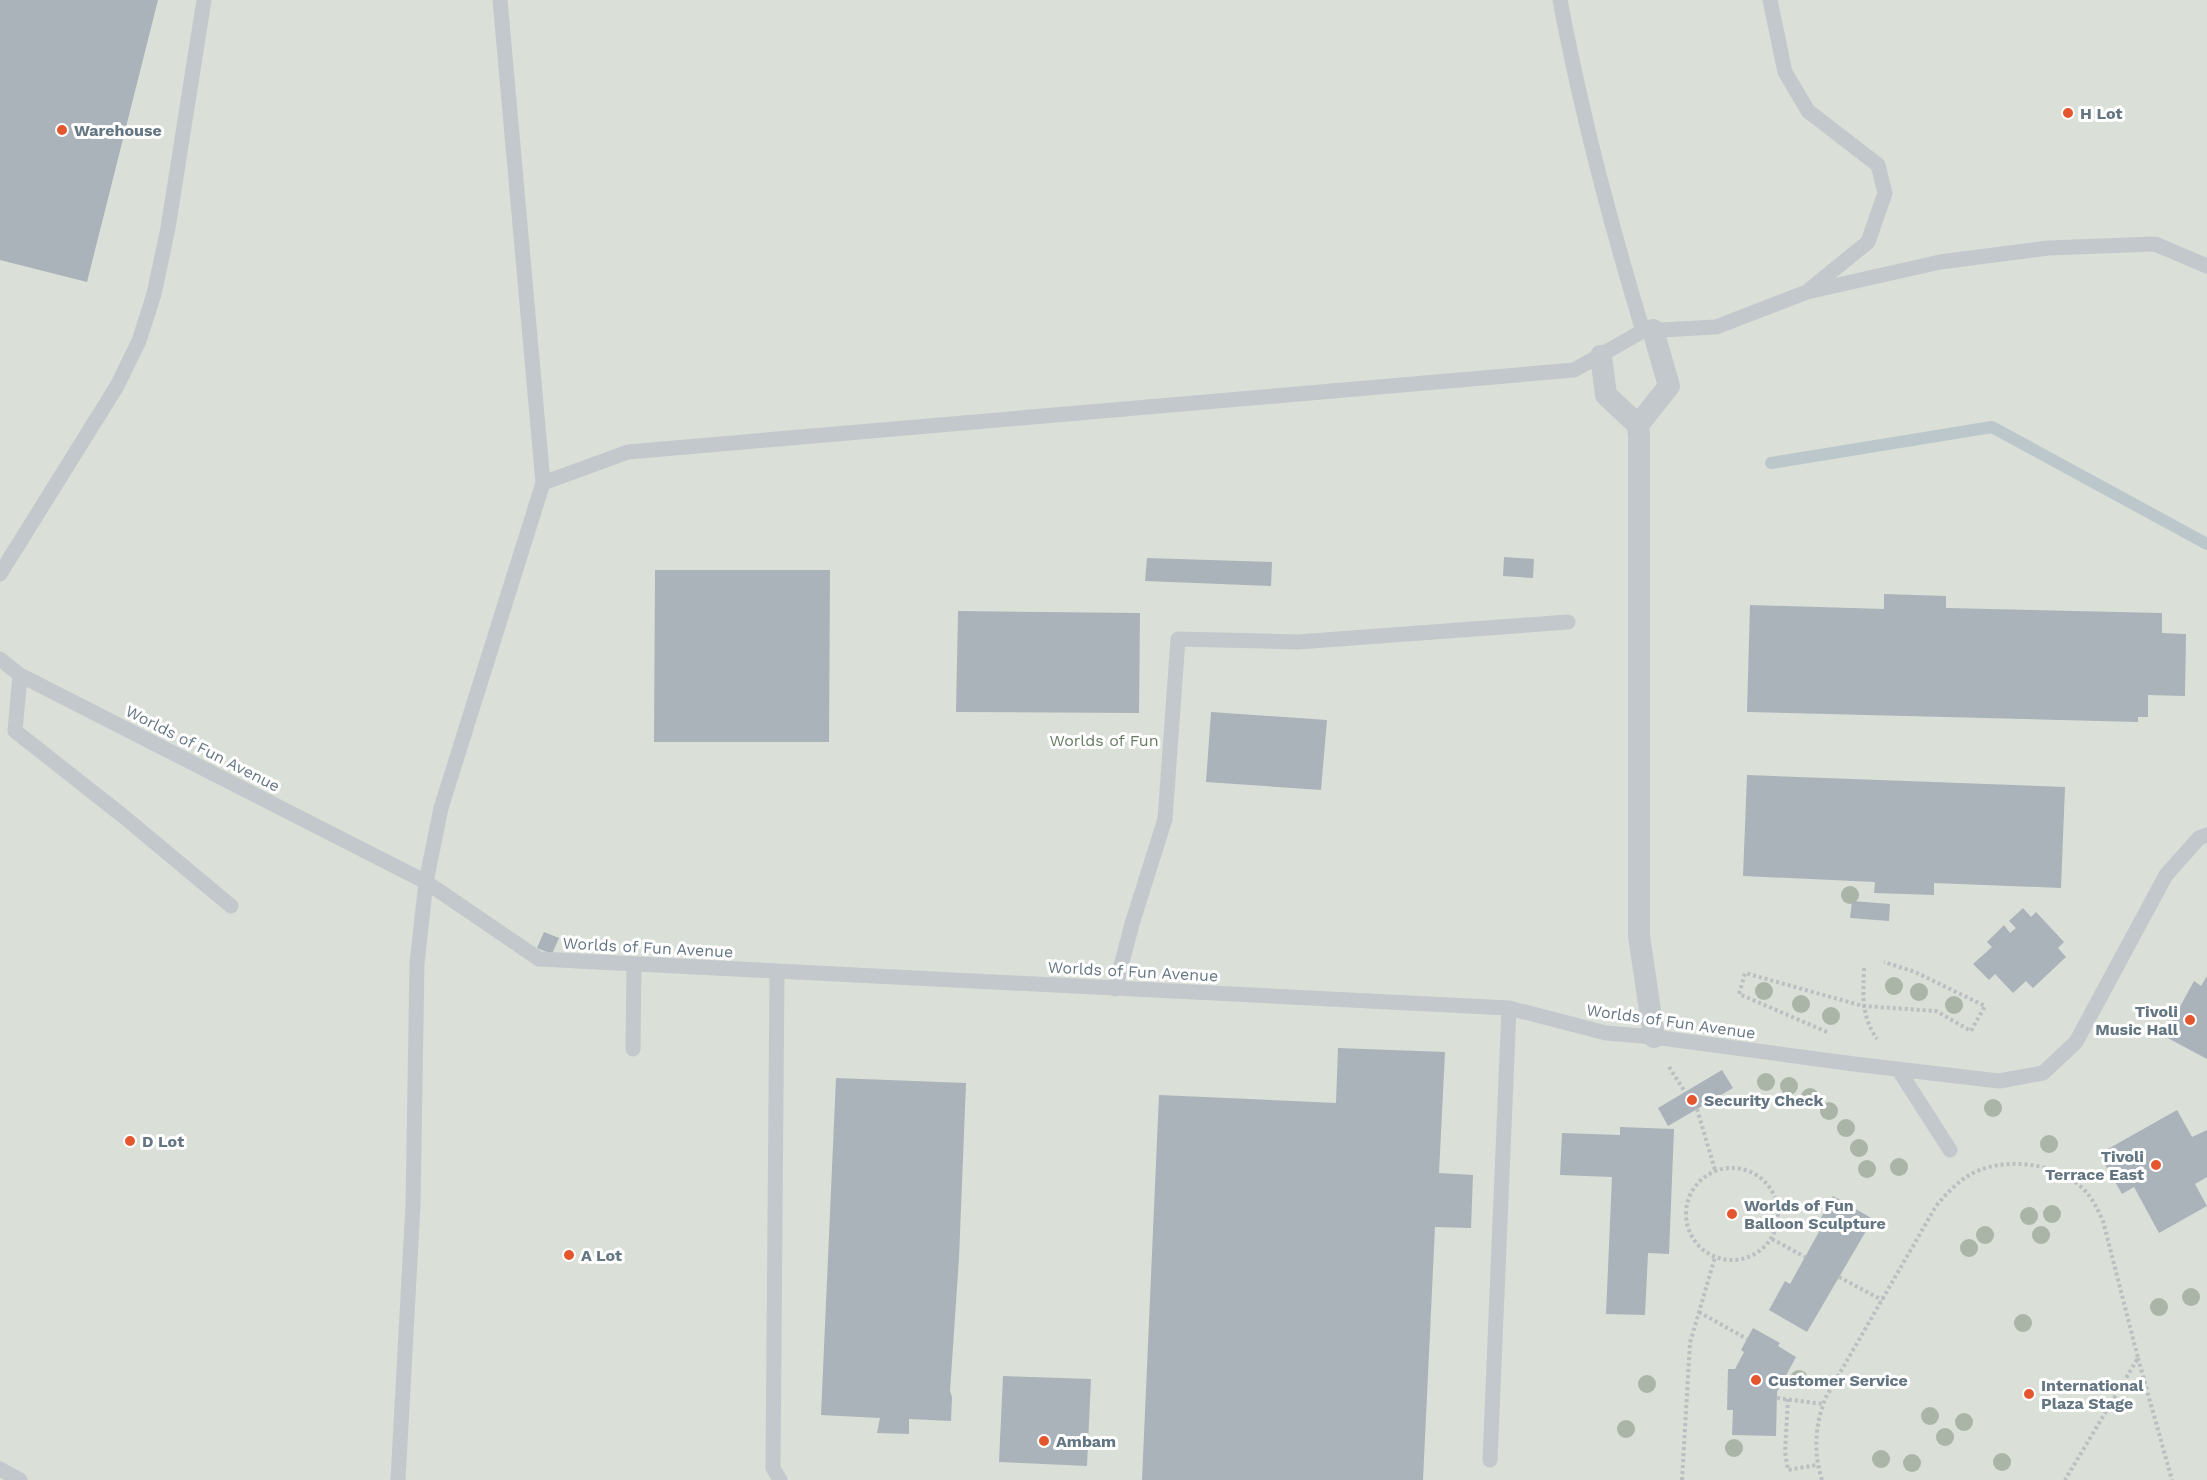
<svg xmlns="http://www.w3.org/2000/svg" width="2207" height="1480" font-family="'Work Sans',sans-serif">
<rect width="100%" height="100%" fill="#fafaf8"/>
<path fill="#dadfd7" d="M128,0H2207V1480H0V256Z"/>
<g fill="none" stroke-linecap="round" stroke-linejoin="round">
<path stroke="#bbc7cb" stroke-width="12" d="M1771,463L1992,427L2207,544"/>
</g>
<path fill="#aab3b9" d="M0,0H158L87,282L0,260Z
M1504,557L1534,559L1533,578L1503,576Z
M1147,558L1272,562L1271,586L1145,581Z
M655,570H830L829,742H654Z
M1884,594L1946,596V608L2162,613V633L2186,634L2185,696L2148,695V717H2138V722L1747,712L1750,605L1884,609Z
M958,611L1140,613L1139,713L956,712Z
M1211,712L1327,720L1321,790L1206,782Z
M1747,775L2065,787L2061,888L1934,883V895L1874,893L1875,882L1743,876Z
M1852,901L1890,904L1889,921L1850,918Z
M2023,908L2031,917L2036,912L2064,942L2058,948L2066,957L2033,988L2026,981L2013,993L1995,974L1989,980L1973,964L1992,947L1987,942L2004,925L2010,933L2016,928L2009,921Z
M544,932L559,938L552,954L537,948Z
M2207,976V1059L2164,1036L2194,981L2201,986Z
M1338,1048L1445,1052L1439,1173L1473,1175L1471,1228L1435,1227L1423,1480H1142L1159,1095L1336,1103Z
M1722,1070L1733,1088L1668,1126L1658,1108Z
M836,1078L966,1083L959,1258L950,1391L952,1397L951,1421L909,1419V1434L877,1433L880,1418L821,1415Z
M2177,1110L2192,1137L2207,1130V1177L2195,1184L2207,1206L2159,1233L2134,1187L2122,1194L2099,1154Z
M1620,1127L1674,1129L1669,1254L1648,1253L1645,1315L1606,1314L1612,1177L1560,1175L1562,1133L1620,1135Z
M1833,1196L1873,1219L1807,1332L1769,1310L1785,1281L1790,1284L1820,1230L1816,1227Z
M1753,1328L1780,1343L1778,1346L1796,1357L1777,1392L1776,1436L1732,1435L1733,1410H1727L1728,1369H1735L1744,1352L1741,1350Z
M1003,1376L1091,1379L1087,1466L999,1462Z"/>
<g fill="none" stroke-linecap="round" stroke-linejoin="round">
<path stroke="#bbbfc2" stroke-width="4" stroke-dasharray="3 3" stroke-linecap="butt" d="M1864,968C1863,995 1861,1016 1877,1039
M1827,1032L1739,994L1745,973L1863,1006L1936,1011L1971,1031L1985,1006L1915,972L1884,962
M1669,1067L1685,1092
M1697,1109L1715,1170
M1686 1214a46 46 0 1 1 92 0a46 46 0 1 1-92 0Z
M1772,1239L1805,1257
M1839,1277L1882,1300
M1699,1312L1747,1339
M2138,1358L2172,1480
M1777,1398L1823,1404
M1788,1399L1785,1452L1788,1470L1817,1465
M1682,1480L1690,1343L1715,1257
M1822,1480C1813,1452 1815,1424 1826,1397L1936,1206C1945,1195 1955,1185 1966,1177C1998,1156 2052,1161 2080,1186C2091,1195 2097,1208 2103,1221L2138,1358L2065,1480"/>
<path stroke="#c3c8cc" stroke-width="15" d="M1560,0C1581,112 1610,222 1643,331
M1770,0L1785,72L1808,111L1878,165L1885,193L1868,242L1809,290
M543,483L628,452L1574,370L1643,331L1716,327L1807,292L1940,262L2048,248L2155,244L2207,266
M0,574L117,386L139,341L154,294L168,228L204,0
M0,659L20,675L426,882L539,959L1509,1008L1606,1033L1654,1037L1854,1064L1999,1081L2043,1073L2076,1042L2166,875L2199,838L2207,835
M20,675L15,731L123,816L231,906
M777,972L773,1468L780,1480
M1115,989L1132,924L1165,819L1178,639L1298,642L1568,622
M633,1049L634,965
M1898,1069L1950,1150
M1490,1460L1509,1008
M0,1469L20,1480
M398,1480L413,1205L417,963L426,882L441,808L543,483L500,0"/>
<path stroke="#c3c8cc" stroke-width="22" d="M1601,356L1606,395L1638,425L1639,436V936L1654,1037
M1638,425L1669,386L1653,330"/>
</g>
<g fill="#aab4a7">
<circle cx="1850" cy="895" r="9"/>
<circle cx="1894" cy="986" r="9"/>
<circle cx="1764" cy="991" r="9"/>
<circle cx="1919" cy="992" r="9"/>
<circle cx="1801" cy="1004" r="9"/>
<circle cx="1954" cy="1005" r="9"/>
<circle cx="1831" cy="1016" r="9"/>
<circle cx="1766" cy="1082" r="9"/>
<circle cx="1789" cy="1086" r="9"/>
<circle cx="1810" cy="1097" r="9"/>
<circle cx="1993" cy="1108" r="9"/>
<circle cx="1829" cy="1111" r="9"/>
<circle cx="1846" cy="1128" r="9"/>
<circle cx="2049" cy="1144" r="9"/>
<circle cx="1859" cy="1148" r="9"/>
<circle cx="1899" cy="1167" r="9"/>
<circle cx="1867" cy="1169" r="9"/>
<circle cx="2052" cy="1214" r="9"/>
<circle cx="2029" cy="1216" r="9"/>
<circle cx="1985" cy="1235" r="9"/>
<circle cx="2041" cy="1235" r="9"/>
<circle cx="1969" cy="1248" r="9"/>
<circle cx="2191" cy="1297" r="9"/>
<circle cx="2159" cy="1307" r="9"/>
<circle cx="2023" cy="1323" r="9"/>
<circle cx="1799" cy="1379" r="9"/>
<circle cx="1647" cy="1384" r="9"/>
<circle cx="1930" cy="1416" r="9"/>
<circle cx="1964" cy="1422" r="9"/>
<circle cx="1626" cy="1429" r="9"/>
<circle cx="1945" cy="1437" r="9"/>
<circle cx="1734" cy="1448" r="9"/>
<circle cx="1881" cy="1459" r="9"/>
<circle cx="2002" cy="1462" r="9"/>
<circle cx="1912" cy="1463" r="9"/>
</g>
<g fill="#e4572e" stroke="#fff" stroke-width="2">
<circle cx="2068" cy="113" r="6"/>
<circle cx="62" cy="130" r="6"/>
<circle cx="2190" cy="1020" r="6"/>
<circle cx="1692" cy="1100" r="6"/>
<circle cx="130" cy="1141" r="6"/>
<circle cx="2156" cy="1165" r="6"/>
<circle cx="1732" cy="1214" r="6"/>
<circle cx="569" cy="1255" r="6"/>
<circle cx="1756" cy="1380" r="6"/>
<circle cx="2029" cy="1394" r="6"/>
<circle cx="1044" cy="1441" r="6"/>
</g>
<g text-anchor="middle" stroke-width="6" stroke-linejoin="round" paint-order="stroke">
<g font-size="16" font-weight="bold" fill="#657683" stroke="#fff" text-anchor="start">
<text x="2080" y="119">H Lot</text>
<text x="74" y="136">Warehouse</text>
<text x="2178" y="1017" text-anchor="end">Tivoli<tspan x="2178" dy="18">Music Hall</tspan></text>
<text x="1704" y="1106">Security Check</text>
<text x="142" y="1147">D Lot</text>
<text x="2144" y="1162" text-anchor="end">Tivoli<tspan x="2144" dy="18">Terrace East</tspan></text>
<text x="1744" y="1211">Worlds of Fun<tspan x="1744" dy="18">Balloon Sculpture</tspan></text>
<text x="581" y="1261">A Lot</text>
<text x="1768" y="1386">Customer Service</text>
<text x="2041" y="1391">International<tspan x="2041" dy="18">Plaza Stage</tspan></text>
<text x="1056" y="1447">Ambam</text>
</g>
<g font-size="16" fill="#687a64" stroke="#fff">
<text x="1104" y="746">Worlds of Fun</text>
</g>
<g font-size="16" fill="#657683" stroke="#fff">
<text transform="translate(203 748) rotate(27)" y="6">Worlds of Fun Avenue</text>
<text transform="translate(648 947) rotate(3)" y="6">Worlds of Fun Avenue</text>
<text transform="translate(1133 971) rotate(3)" y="6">Worlds of Fun Avenue</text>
<text transform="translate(1671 1021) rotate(8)" y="6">Worlds of Fun Avenue</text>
</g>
</g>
</svg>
